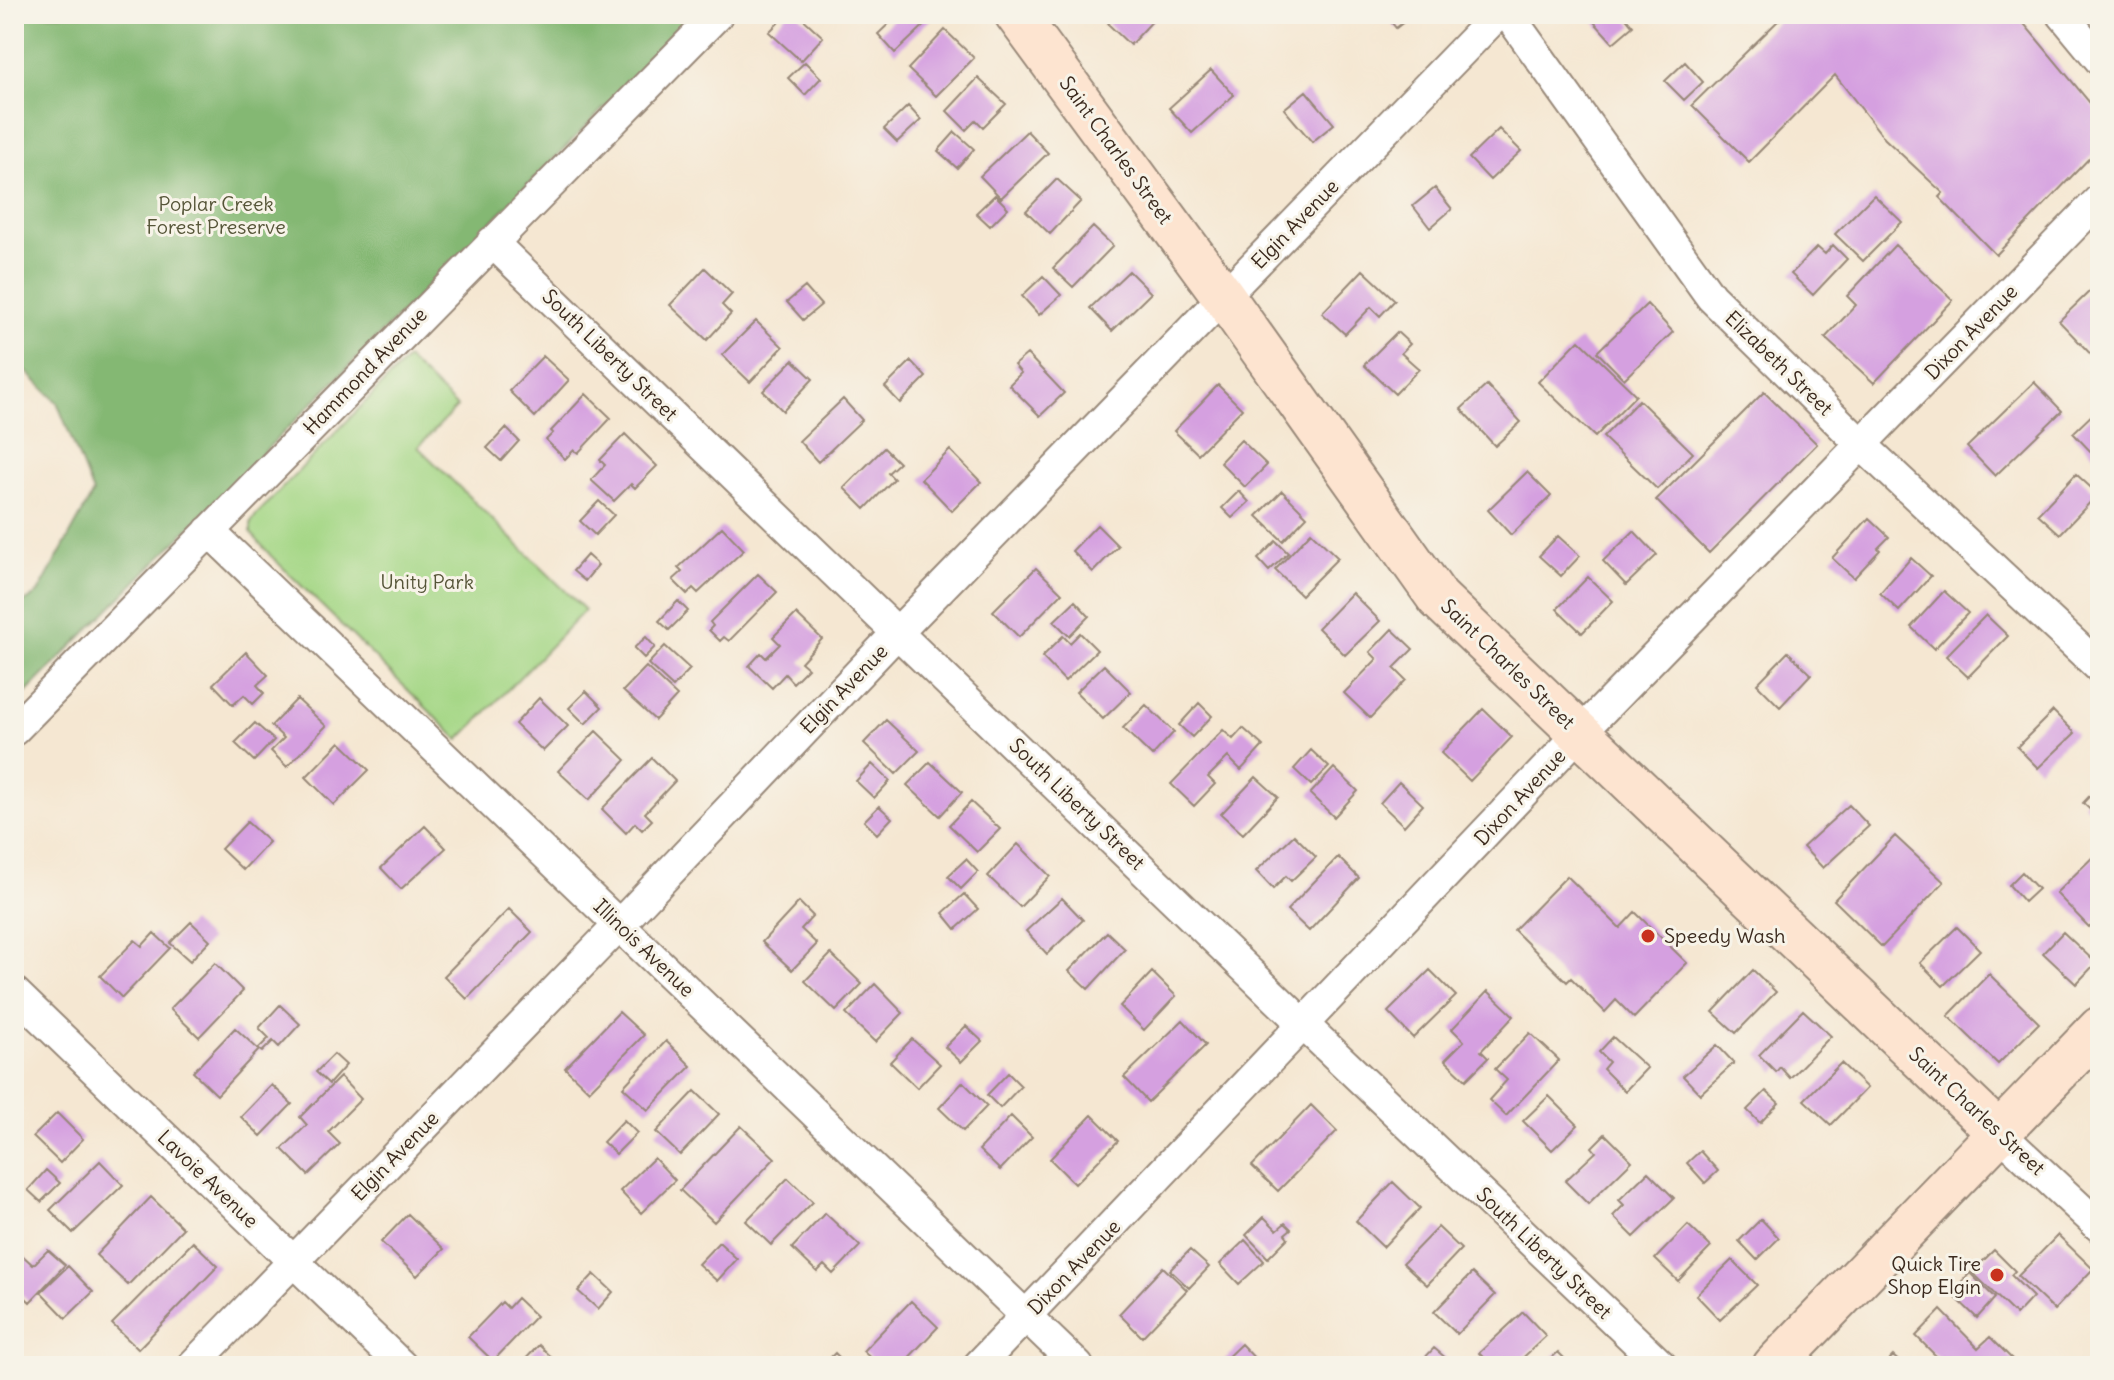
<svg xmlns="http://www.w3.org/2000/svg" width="2114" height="1380" font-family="Delius,sans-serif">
<rect width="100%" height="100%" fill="#f7f3e8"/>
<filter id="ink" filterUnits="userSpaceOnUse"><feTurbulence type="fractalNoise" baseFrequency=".0125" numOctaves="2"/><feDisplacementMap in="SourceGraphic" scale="16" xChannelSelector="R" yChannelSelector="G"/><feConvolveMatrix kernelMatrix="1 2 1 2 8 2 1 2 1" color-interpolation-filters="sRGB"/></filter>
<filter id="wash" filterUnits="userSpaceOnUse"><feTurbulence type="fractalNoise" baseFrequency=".006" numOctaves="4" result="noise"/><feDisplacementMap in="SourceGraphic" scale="32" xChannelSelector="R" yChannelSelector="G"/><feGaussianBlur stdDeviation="1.8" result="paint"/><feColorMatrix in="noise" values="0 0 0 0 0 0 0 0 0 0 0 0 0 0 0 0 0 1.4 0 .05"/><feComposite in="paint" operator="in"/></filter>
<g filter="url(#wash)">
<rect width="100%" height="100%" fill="#f5e7d2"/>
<path fill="#a5d786" stroke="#708052" stroke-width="2" d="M407,359L457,407L418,447L585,610L459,740L271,556L251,533V523L256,515Z"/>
<path fill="#84b873" stroke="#607148" stroke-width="2" d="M14,14L696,15L14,705V609L38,593L93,493L57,402L14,359Z"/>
<g id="blocks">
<path fill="#d5a0e0" d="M787,14H798L823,37L801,61L769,32Z
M899,14H928L932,18L895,53L878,34Z
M1117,14H1159L1130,45L1108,24Z
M1385,14H1414L1396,28Z
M1587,14H1623L1633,26L1613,43Z
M1785,14H2016L2100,115V147L1996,255L1939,197L1943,193L1885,139L1835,75L1749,162L1692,105Z
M945,30L974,58L936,96L908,69Z
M805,62L821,78L805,95L788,78Z
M1685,62L1703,82L1684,100L1665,81Z
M1211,70L1234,95L1192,133L1169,108Z
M978,78L1006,104L983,127L976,120L966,130L947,111Z
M1306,91L1334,124L1312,142L1284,109Z
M908,106L921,120L897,142L884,129Z
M1499,129L1521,151L1490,180L1469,158Z
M1027,131L1048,153L1001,198L980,176Z
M955,132L974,149L957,168L938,151Z
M1057,179L1081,201L1050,234L1026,211Z
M1435,188L1452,209L1430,228L1413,206Z
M995,195L1008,208L990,226L976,213Z
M1874,195L1902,222L1863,261L1835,234Z
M1093,227L1113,246L1073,287L1053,268Z
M1833,245L1847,259L1813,295L1791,274L1817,247L1825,254Z
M1895,245L1953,300L1874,383L1825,338L1856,305L1847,296Z
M705,268L732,294L722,305L731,314L707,340L670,305Z
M1363,270L1395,300L1380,316L1371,307L1345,334L1322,313Z
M1129,271L1151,293L1112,331L1090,308Z
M1043,276L1061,295L1039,315L1022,296Z
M805,287L821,305L803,320L787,302Z
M2090,291L2100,301V364L2059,321Z
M1647,304L1673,332L1624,379L1597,352Z
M756,321L783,347L750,382L722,355Z
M1397,332L1410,344L1401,353L1419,369L1395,394L1364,365Z
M1579,340L1636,395L1595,437L1538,382Z
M1027,354L1064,393L1040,416L1009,385L1021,373L1014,365Z
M543,356L569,380L535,417L509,391Z
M793,360L813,379L783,411L763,391Z
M911,361L926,377L900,403L885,387Z
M2034,382L2062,411L1995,476L1967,447Z
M1218,385L1242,409L1198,454L1174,431Z
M1487,385L1521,422L1495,446L1461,409Z
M1764,392L1817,444L1709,553L1656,500Z
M586,394L611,418L578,453L574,450L565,459L546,440L553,433L551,431Z
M843,399L862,420L818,462L799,441Z
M1639,400L1693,453L1657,489L1603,437Z
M2100,407V451L2095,456L2073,433Z
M506,428L519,441L501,461L487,448Z
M625,434L657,466L635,488L631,484L614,501L591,480L605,465L600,460Z
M1241,440L1267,465L1245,487L1220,462Z
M884,448L899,463L888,473L894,479L865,509L844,488Z
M950,450L981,482L952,511L921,479Z
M1527,472L1551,496L1511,535L1488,510Z
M2076,474L2098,494L2060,534L2038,514Z
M1239,491L1249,502L1232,518L1222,508Z
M1282,491L1307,516L1283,541L1257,516Z
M599,501L614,515L595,535L580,521Z
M1869,518L1889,537L1878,548L1880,550L1854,578L1832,558Z
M1097,525L1118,546L1093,572L1072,551Z
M722,527L744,550L698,593L693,588L687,594L673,580L682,572L678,568Z
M1634,531L1657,555L1626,585L1603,561Z
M1311,532L1338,558L1301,595L1275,570Z
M1558,536L1580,556L1561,576L1539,556Z
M1276,541L1288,553L1269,571L1258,559Z
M587,555L598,565L585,581L573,571Z
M1911,558L1931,576L1899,611L1880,593Z
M1036,568L1062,593L1019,637L993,611Z
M758,574L777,592L729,641L724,637L720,641L709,630L713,626L710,622Z
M1588,577L1613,601L1582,633L1557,609Z
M1944,591L1968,613L1934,649L1911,627Z
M1352,593L1380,621L1345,655L1318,628Z
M678,601L688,611L669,630L659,621Z
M1075,601L1089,616L1069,636L1054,621Z
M796,614L822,639L801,662L808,668L793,683L785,674L772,688L749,666L761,653L766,658L780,644L773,637Z
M1986,615L2008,636L1968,677L1946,656Z
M1392,629L1413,649L1394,668L1406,680L1370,718L1344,693L1377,659L1370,652Z
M1080,633L1097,650L1065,681L1042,657L1063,636L1070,643Z
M646,637L655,647L644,658L634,648Z
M665,646L690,669L673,687L648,664Z
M246,652L268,675L257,685L264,693L253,704L244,695L233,705L213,684Z
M1788,652L1811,674L1780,707L1757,684Z
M1104,665L1131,692L1103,719L1076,692Z
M646,667L677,696L655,720L623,691Z
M586,691L602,707L585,724L569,708Z
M539,698L568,726L543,751L515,724Z
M297,699L326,726L287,767L271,751L284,738L271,726Z
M1199,703L1212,716L1192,737L1179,725Z
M1146,705L1174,732L1152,756L1123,728Z
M1483,709L1512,737L1470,781L1441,753Z
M2053,711L2075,733L2038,768L2017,747Z
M886,720L919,751L896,774L864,743Z
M255,723L274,740L254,761L235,743Z
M1243,728L1263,746L1241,770L1228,757L1208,777L1215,784L1194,806L1171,784L1223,730L1233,739Z
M596,731L626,760L589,800L558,771Z
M340,742L369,770L334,805L306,777Z
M1311,750L1329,767L1311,785L1294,769Z
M652,758L675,781L645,813L652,820L642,830L635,823L626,833L602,809Z
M930,762L962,792L940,816L907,785Z
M872,764L890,781L874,798L856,781Z
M1334,768L1358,791L1334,817L1310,794Z
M1256,777L1278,797L1243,834L1221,814Z
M1399,782L1423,805L1404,826L1380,803Z
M2100,785V819L2083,803Z
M971,802L1000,829L977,852L949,825Z
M1849,805L1869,826L1823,868L1803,847Z
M879,806L892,818L877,834L864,821Z
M247,822L269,842L243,870L221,849Z
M425,826L446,848L401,889L381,868Z
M1294,835L1316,857L1291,881L1286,876L1273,889L1256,871Z
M1895,836L1944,882L1882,947L1834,900Z
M1018,844L1050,876L1020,907L988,876Z
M2100,850V917L2089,927L2056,893Z
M1338,857L1359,878L1309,931L1287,910Z
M966,859L978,872L961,889L948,876Z
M2022,872L2038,889L2024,902L2009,885Z
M1567,876L1620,928L1635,912L1687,963L1634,1018L1616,1000L1605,1012L1571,978L1567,982L1514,930Z
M964,894L978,909L956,929L943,913Z
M1062,898L1083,920L1047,954L1026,931Z
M799,902L813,916L801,929L817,944L792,970L762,942Z
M509,909L532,932L467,999L444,976Z
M191,922L210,940L190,961L170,943Z
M1957,927L1980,950L1943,986L1920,963Z
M1107,932L1125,949L1088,989L1069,971Z
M2063,932L2096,963L2076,984L2043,953Z
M154,933L170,948L122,998L100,976L135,940L142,946Z
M831,954L862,984L836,1011L805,981Z
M215,963L243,991L199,1037L170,1009Z
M1430,970L1456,996L1413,1038L1388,1012Z
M1753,970L1776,992L1736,1033L1713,1012Z
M1152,972L1176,996L1144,1030L1120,1006Z
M1989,974L2039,1023L1998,1064L1948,1016Z
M875,984L903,1013L875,1042L846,1014Z
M1488,991L1514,1016L1481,1051L1488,1058L1466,1080L1445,1060L1464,1041L1452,1029Z
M280,1005L300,1024L279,1047L273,1041L262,1052L258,1049L269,1038L259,1028Z
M1803,1010L1831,1036L1790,1078L1780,1067L1776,1072L1759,1055Z
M619,1012L644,1035L589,1091L565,1068Z
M1183,1020L1206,1045L1148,1102L1124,1077Z
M966,1026L982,1041L961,1062L945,1047Z
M235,1028L259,1050L217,1095L193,1072Z
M1530,1033L1559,1060L1506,1116L1489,1100L1507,1080L1495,1069Z
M1613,1037L1647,1068L1625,1091L1603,1069L1609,1062L1599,1052Z
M912,1039L940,1064L917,1088L890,1062Z
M666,1041L691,1066L648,1110L623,1087Z
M1717,1045L1734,1063L1700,1094L1683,1076Z
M334,1054L346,1065L329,1084L316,1072Z
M1841,1063L1867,1088L1831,1125L1804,1100Z
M1008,1073L1021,1086L1000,1108L987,1095Z
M340,1077L361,1099L328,1132L340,1144L308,1175L282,1149L307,1125L300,1117Z
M963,1082L987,1106L963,1131L939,1108Z
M272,1085L292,1104L261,1136L241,1117Z
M695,1091L719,1114L680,1155L656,1132Z
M1766,1091L1779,1103L1760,1123L1747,1110Z
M1549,1096L1578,1125L1552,1150L1523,1121Z
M1311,1105L1337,1131L1278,1191L1252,1166Z
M57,1113L83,1139L60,1163L33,1137Z
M1092,1115L1118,1141L1075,1184L1050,1159Z
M1011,1116L1032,1137L1000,1170L979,1150Z
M624,1120L637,1133L616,1154L603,1142Z
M741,1126L775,1158L714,1222L680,1190Z
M1605,1134L1632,1161L1588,1204L1565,1181L1596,1152L1592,1147Z
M1700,1151L1718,1171L1705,1183L1687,1163Z
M654,1158L675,1180L641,1213L620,1191Z
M100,1161L123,1185L73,1233L50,1210Z
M46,1170L60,1183L41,1202L28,1190Z
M1648,1172L1674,1198L1634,1237L1613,1216L1624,1205L1619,1200Z
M788,1178L813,1202L771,1245L746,1221Z
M1393,1182L1420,1208L1383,1247L1356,1221Z
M151,1197L183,1228L128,1285L96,1255Z
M825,1213L860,1246L833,1274L824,1265L817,1272L792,1248Z
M408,1214L444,1249L417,1276L381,1242Z
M1264,1217L1277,1230L1285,1223L1291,1229L1285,1234L1288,1238L1268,1258L1246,1235Z
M1761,1219L1779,1238L1757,1260L1739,1241Z
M1688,1225L1711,1247L1678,1281L1655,1259Z
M1438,1227L1461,1249L1427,1285L1403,1263Z
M2058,1235L2093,1269L2054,1310L2018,1276Z
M1245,1240L1264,1261L1239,1284L1220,1264Z
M193,1242L218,1266L138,1349L112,1324Z
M719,1242L737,1259L717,1281L698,1264Z
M48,1250L65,1265L30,1302L14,1287V1264L22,1255L33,1265Z
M1190,1250L1209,1267L1189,1288L1170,1270Z
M1994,1250L2015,1271L2011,1275L2033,1297L2016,1315L1972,1272Z
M1732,1260L1757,1285L1720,1320L1696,1295Z
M68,1266L93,1292L66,1318L41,1292Z
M1163,1267L1187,1290L1142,1337L1119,1314Z
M1472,1273L1495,1295L1457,1334L1434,1312Z
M1970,1273L1995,1298L1977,1318L1951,1293Z
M594,1274L613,1292L598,1309L578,1291Z
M517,1298L536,1316L493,1361L468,1337L502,1302L508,1308Z
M911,1301L938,1327L901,1366H879L863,1351Z
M1941,1310L1978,1348L1990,1337L2019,1366H1976L1974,1364L1972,1366H1946L1916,1336Z
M1523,1312L1546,1336L1514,1366H1491L1479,1353Z
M1241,1344L1262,1366H1218Z
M539,1345L561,1366H519Z
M1434,1348L1447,1359L1441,1366H1417Z
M1558,1352L1572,1366H1543Z
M835,1353L848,1366H822Z
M1893,1356L1904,1366H1883Z"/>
</g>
</g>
<g filter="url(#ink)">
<use href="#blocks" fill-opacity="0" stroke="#988878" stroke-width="2"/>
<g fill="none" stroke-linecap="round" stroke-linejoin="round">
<g stroke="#988878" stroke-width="34">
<path id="minor" d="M1508,14L1711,297L1862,445L2100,668
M2062,14L2100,60
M492,242L1304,1025L1662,1366
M209,531L1078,1366
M14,730L718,14
M14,992L402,1366
M1998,1132L2100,1227
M192,1366L620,924L898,632L1498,14
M978,1366L1580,733L2100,199"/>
</g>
<g stroke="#988878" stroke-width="46">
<path id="secondary" d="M1016,14L1224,297L1438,598L1998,1132
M1774,1366L2100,1028"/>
</g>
<use href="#minor" stroke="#fff" stroke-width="30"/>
<use href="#secondary" stroke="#fde4d0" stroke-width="42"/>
</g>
</g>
<g fill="#c8321e" stroke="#f7f3e8" stroke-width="3">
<circle cx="1648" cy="936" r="8"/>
<circle cx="1997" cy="1275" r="8"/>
</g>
<g text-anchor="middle" stroke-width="6" stroke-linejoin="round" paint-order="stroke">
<g font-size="20" fill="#3b2a1e" stroke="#f7f3e8">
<text transform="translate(1116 150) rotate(54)" y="7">Saint Charles Street</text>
<text transform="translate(1295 224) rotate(-46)" y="7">Elgin Avenue</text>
<text transform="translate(1971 332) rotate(-46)" y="7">Dixon Avenue</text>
<text transform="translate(610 355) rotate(44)" y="7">South Liberty Street</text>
<text transform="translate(1779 363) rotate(44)" y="7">Elizabeth Street</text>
<text transform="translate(365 371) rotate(-46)" y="7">Hammond Avenue</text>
<text transform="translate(1508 664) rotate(44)" y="7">Saint Charles Street</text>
<text transform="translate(844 689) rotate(-46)" y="7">Elgin Avenue</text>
<text transform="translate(1520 797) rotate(-47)" y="7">Dixon Avenue</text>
<text transform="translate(1077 804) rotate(44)" y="7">South Liberty Street</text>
<text transform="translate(644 948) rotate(44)" y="7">Illinois Avenue</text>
<text transform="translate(1977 1111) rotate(43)" y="7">Saint Charles Street</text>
<text transform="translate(395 1156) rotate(-46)" y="7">Elgin Avenue</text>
<text transform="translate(208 1179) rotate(44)" y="7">Lavoie Avenue</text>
<text transform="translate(1544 1253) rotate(44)" y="7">South Liberty Street</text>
<text transform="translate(1074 1267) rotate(-46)" y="7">Dixon Avenue</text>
</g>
<g font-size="20" fill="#565538" stroke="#f7f3e8">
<text x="216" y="211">Poplar Creek<tspan x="216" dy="23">Forest Preserve</tspan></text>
<text x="427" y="589">Unity Park</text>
</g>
<g font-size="20" fill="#3b2a1e" stroke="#f7f3e8" text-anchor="start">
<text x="1664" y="943">Speedy Wash</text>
<text x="1981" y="1271" text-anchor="end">Quick Tire<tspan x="1981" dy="23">Shop Elgin</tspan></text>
</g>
</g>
<rect width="2114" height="1380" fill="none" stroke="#f7f3e8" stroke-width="48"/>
</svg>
